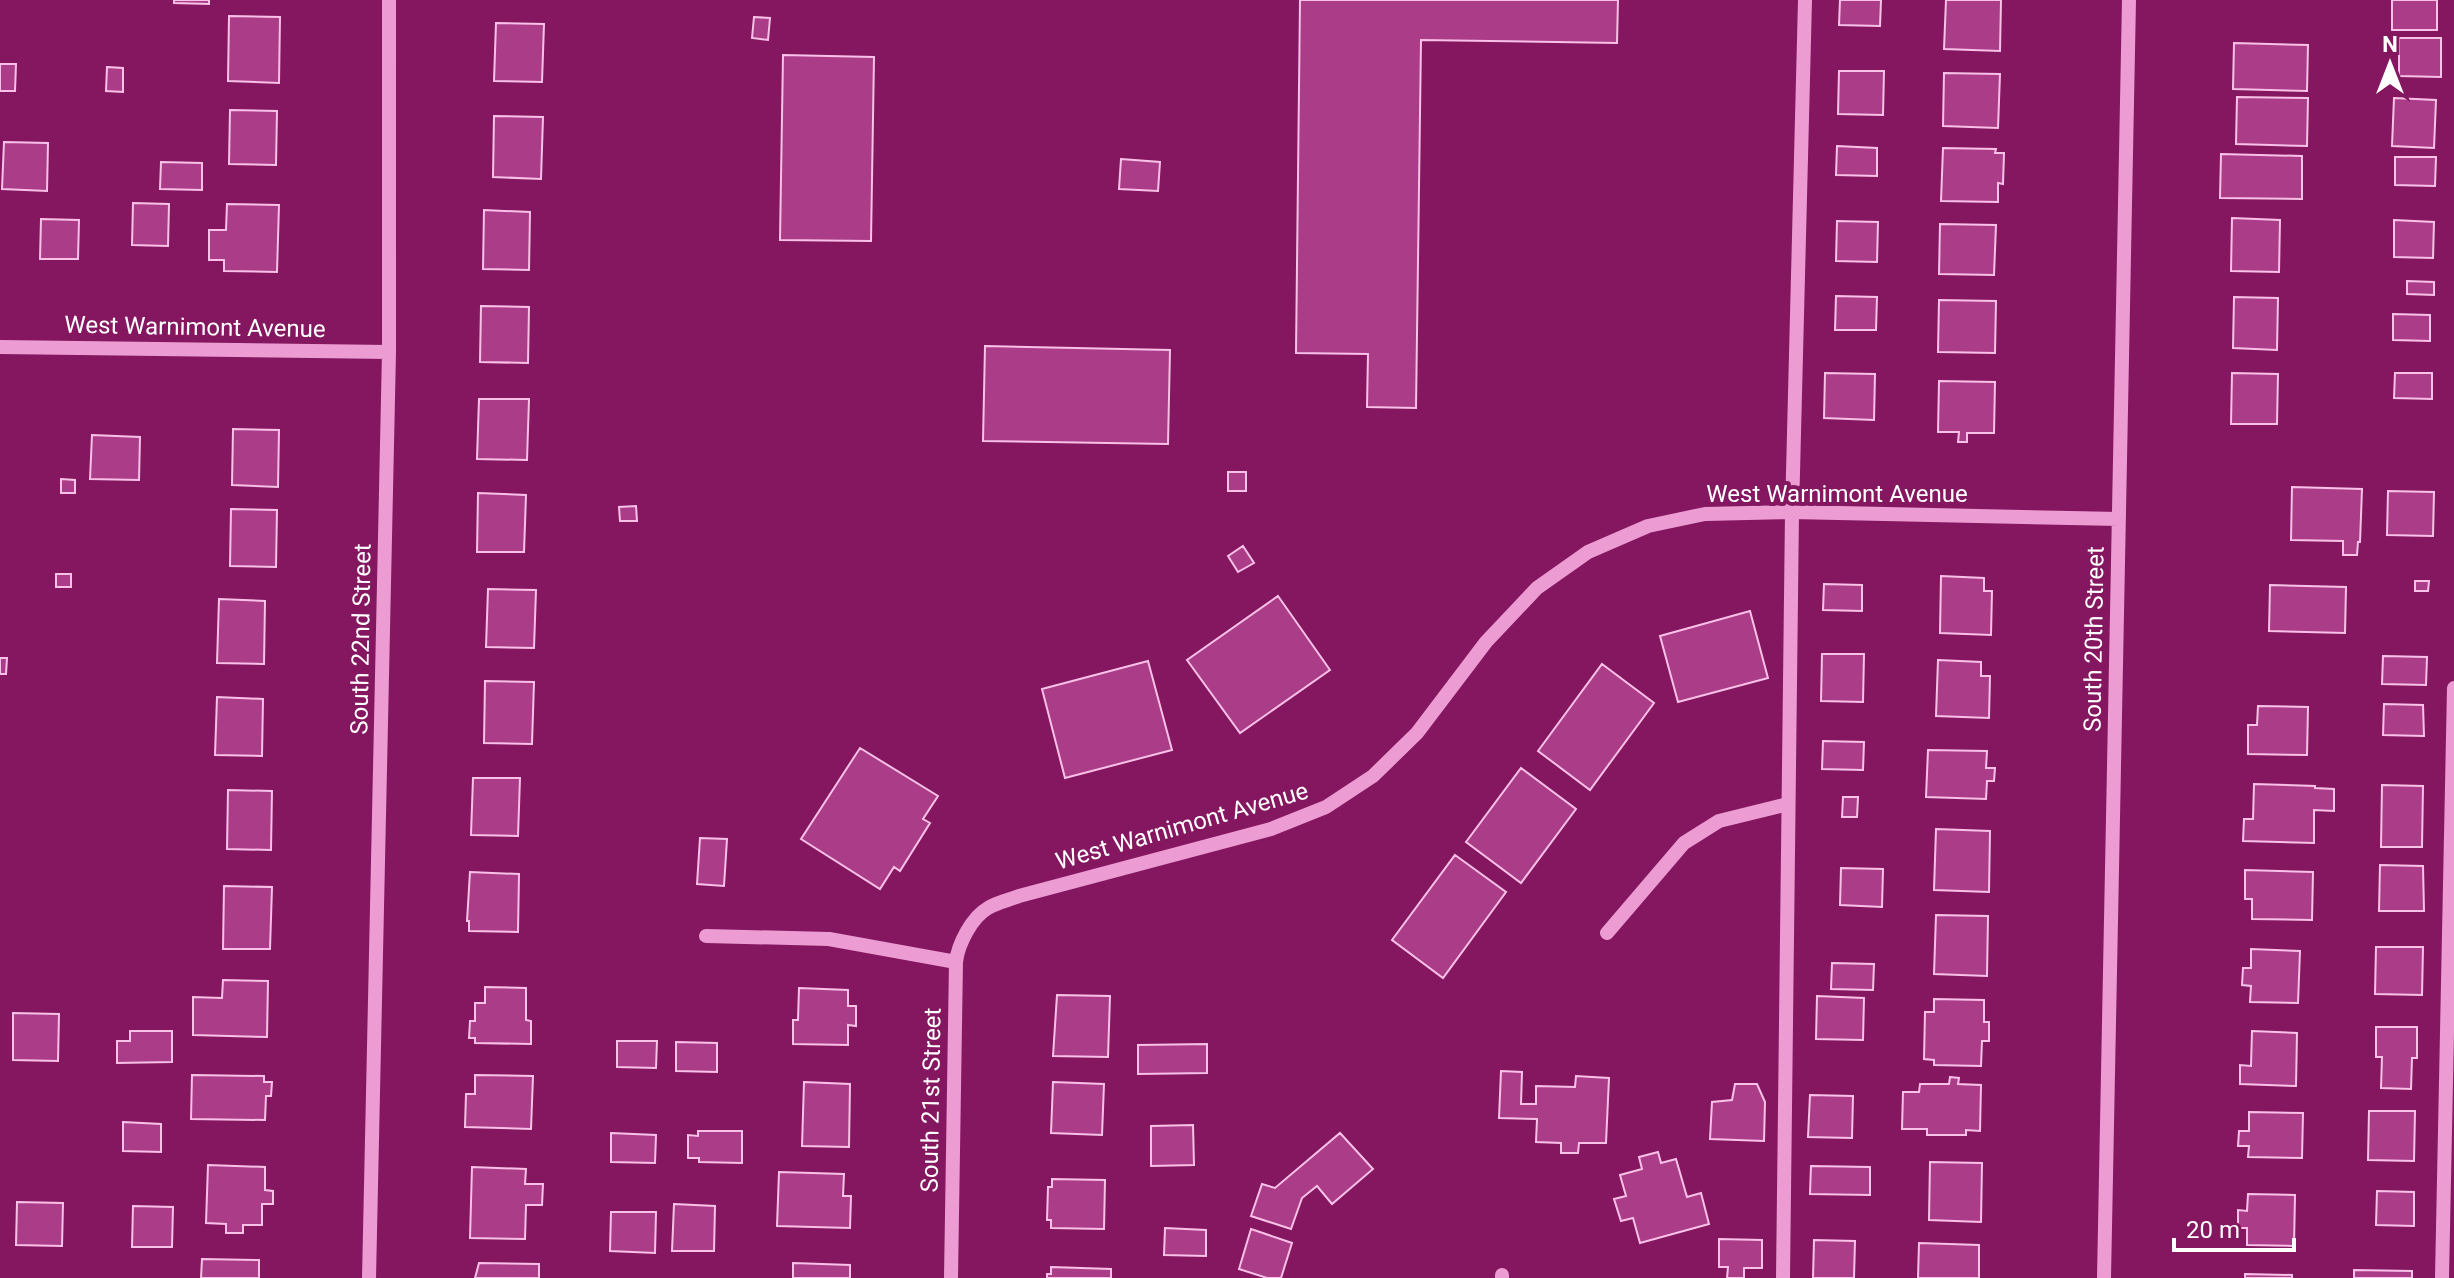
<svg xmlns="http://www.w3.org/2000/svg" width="2454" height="1278" font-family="Roboto,sans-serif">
<rect width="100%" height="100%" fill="#841760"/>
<path fill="#ab3c88" stroke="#f9c1e8" stroke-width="2" d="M174,0H209V4L174,3Z
M1300,0H1618L1617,43L1421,40L1416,408L1367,407L1368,354L1296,353Z
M1840,0H1881L1880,26L1839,25Z
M1946,0H2001L2000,51L1944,49Z
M2392,0H2437V30H2392Z
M229,16L280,17L279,83L228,81Z
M754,17L770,18L768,40L752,38Z
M496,23L544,24L542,82L494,81Z
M2399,38H2441V77L2399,76Z
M2234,43L2308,45L2307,91L2233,89Z
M783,55L874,57L871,241L780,240Z
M0,64H16L15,91H0Z
M107,67L123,68V92L106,91Z
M1839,71H1884L1883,115L1838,114Z
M1944,73L2000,74L1998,128L1943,126Z
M2237,97L2308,98L2307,146L2236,144Z
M2394,98L2436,100L2434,148L2392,146Z
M230,110L277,111L276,165L229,164Z
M494,116L543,117L541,179L493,177Z
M4,142L48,143L47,191L2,189Z
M1837,146L1877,148V176L1836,175Z
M1943,148L1996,149L1995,153H2004L2003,184L1998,183V202L1941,201Z
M2221,154L2302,156V199L2220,198Z
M2395,157H2436L2435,186L2395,185Z
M1121,159L1160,162L1158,191L1119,189Z
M161,162L202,163V190L160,189Z
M133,203L169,204L168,246L132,245Z
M227,204L279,205L277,272L224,271V260H209V230H226Z
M484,210L530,212L529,270L483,269Z
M2232,218L2280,220L2279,272L2231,271Z
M41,219L79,220L78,259H40Z
M2394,220L2434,222L2433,258L2394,257Z
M1837,221L1878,222L1877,262L1836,261Z
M1940,224L1996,225L1994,275L1939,274Z
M2407,281L2434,282V295L2407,294Z
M1836,296L1877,297L1876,330H1835Z
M2234,297L2278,298L2277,350L2233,348Z
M1939,300L1996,301L1995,353L1938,352Z
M481,306L529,307L528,363L480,362Z
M2393,314L2430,315V341L2393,340Z
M985,346L1170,350L1168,444L983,441Z
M1825,373L1875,374L1874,420L1824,418Z
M2232,373L2278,374L2277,424H2231Z
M2395,373H2432V399L2394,398Z
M1939,381L1995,382L1994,433H1967V442H1958L1959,432H1938Z
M479,399H529L527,460L477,459Z
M233,429L279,430L278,487L232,485Z
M92,435L140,437L139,480L90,479Z
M1228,472H1246V491H1228Z
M61,479L75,480V493H61Z
M2292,487L2362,489L2360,542H2358L2357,555H2343V541L2291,540Z
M2388,491L2434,492L2433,536L2387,535Z
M478,493L526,495L524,552H477Z
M636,506L637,521H620L619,507Z
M231,509L277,510L276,567L230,566Z
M1243,546L1254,563L1238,572L1228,556Z
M56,574H71V587H56Z
M1941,576L1984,578V591H1992L1991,635L1940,633Z
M2415,581H2429L2428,591H2415Z
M1824,584L1862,585V611L1823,610Z
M2270,585L2346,587L2345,633L2269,631Z
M488,589L536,590L534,648L486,647Z
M1278,596L1330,670L1240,733L1187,660Z
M219,599L265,601L264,664L217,663Z
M1750,611L1768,678L1678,702L1660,636Z
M1822,654H1864L1863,702L1821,701Z
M2383,656L2427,657L2426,685L2382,684Z
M0,658H7L6,674H0Z
M1938,660L1981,662V676H1990L1989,718L1936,716Z
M1148,661L1172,750L1065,778L1042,689Z
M1602,664L1654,703L1590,790L1538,751Z
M485,681L534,682L532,744L484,743Z
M217,697L263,699L262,756L215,755Z
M2384,704L2423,705L2424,736L2383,735Z
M2258,706L2308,707L2307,755L2248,754V725H2257Z
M1823,741L1864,742L1863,770L1822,769Z
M860,748L938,796L923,819L930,823L900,871L894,867L880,889L801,839Z
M1928,750L1987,751L1986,768H1995L1994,781H1987L1986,799L1926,797Z
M1521,768L1576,809L1521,883L1466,842Z
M473,778H520L518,836L471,835Z
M2254,784L2315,786V788L2334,789V811L2314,810V843L2243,841L2244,819H2253Z
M2382,785L2423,786L2422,847H2381Z
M228,790L272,791L271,850L227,849Z
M1843,797H1858L1857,817H1842Z
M1936,829L1990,831L1989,892L1934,890Z
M700,838L727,839L724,886L697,884Z
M1455,855L1506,892L1443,978L1392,940Z
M2380,865L2423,866L2424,911H2379Z
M1841,868L1883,869L1882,907L1840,905Z
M2245,870L2313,872L2312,920L2252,919V899H2245Z
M470,872L519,874L518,932L469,931V921H467Z
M224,886L272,887L270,949H223Z
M1936,915L1988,916L1987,976L1934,974Z
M2376,947H2423L2422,995L2375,994Z
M2251,949L2300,951L2298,1003L2250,1002L2251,986L2242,985L2243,968H2251Z
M1832,963L1874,964L1873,990L1831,989Z
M223,980L268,981L267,1037L193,1035V997L222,998Z
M485,987L526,988V1020L531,1021V1044L475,1043V1038H469L470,1021H475V1003H485Z
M799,988L848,990V1006H856V1026L848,1025V1045L793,1044V1020H798Z
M1057,995L1110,996L1108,1057L1053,1056Z
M1817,996L1864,998L1863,1040L1816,1039Z
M1934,999L1984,1000V1022H1989V1041H1982L1981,1066L1934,1065V1060L1924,1059L1925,1012H1934Z
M13,1013L59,1014L58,1061L13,1060Z
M2376,1027H2417V1058H2412L2411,1089L2381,1088L2382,1057H2376Z
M130,1031H172V1062L117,1063V1041H130Z
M2252,1031L2297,1033L2296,1086L2240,1084V1065L2251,1066Z
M617,1041H657L656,1068L617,1067Z
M676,1042L717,1043V1072L676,1071Z
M1207,1044V1073L1138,1074V1045Z
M1501,1071L1522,1072L1521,1104H1536V1086L1575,1087L1576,1076L1609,1078L1606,1143H1579L1578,1153H1561V1143L1536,1142L1537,1119L1499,1118Z
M192,1075L264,1076V1082H272L271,1096H266L265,1120L191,1119Z
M475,1075L533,1076L531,1129L465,1127L466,1094H475Z
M1950,1077L1959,1078L1958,1084L1981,1085L1980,1131L1966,1130V1135H1927V1129H1902L1903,1092H1919L1920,1084H1949Z
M804,1082L850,1084L849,1147L802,1146Z
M1053,1082L1104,1084L1102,1135L1051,1133Z
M1735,1084H1757L1765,1102L1764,1141L1710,1139L1712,1102L1732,1100Z
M1810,1095L1853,1096L1852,1138L1808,1137Z
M2369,1111H2415L2414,1161L2368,1160Z
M2249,1112L2303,1113L2302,1158L2248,1157L2249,1146H2238L2239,1131H2249Z
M123,1122L161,1124V1152L123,1151Z
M1193,1125L1194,1165L1151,1166V1126Z
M698,1131H742V1163L699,1162V1158H688V1135L698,1136Z
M611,1133L656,1135L655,1163L611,1162Z
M1340,1133L1373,1169L1332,1204L1317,1186L1302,1198L1291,1229L1251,1216L1262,1184L1275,1188Z
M1658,1152L1661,1163L1676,1159L1687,1197L1701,1193L1709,1224L1640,1243L1633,1218L1621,1221L1614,1199L1626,1196L1620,1175L1642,1169L1639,1157Z
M1930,1162L1982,1163L1981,1222L1929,1220Z
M208,1165L265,1167V1190L273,1191V1204H262V1225H243V1233H226V1224L206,1223Z
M1811,1166L1870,1167V1195L1810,1194Z
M472,1167L526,1169L525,1184H543L542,1205H526L525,1239L470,1238Z
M779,1172L844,1174L843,1196H851L850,1228L777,1226Z
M1052,1179L1105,1180L1104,1229L1051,1228V1220H1047L1048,1187H1052Z
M2377,1191L2414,1192V1226L2376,1225Z
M2248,1194L2295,1195L2294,1246L2247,1245V1228H2238V1210L2247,1211Z
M17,1202L63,1203L62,1246L16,1245Z
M674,1204L715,1206L714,1251H672Z
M133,1206L173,1207L172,1247H132Z
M611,1212H656L655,1253L610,1251Z
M1165,1228L1206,1230V1256L1164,1255Z
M1251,1229L1292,1243L1281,1278H1267L1239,1269Z
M1719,1239L1762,1240V1268H1744V1278H1727L1728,1267H1719Z
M1814,1240L1855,1241L1854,1278H1813Z
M1919,1243L1979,1245V1278H1918Z
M202,1259L259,1260V1278H201Z
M479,1263L539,1264V1278H475Z
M793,1263L850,1265V1278H793Z
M1051,1267L1111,1269V1278H1047V1274H1051Z
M2354,1270L2412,1271V1278H2354Z
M2245,1274L2292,1275V1278H2245Z"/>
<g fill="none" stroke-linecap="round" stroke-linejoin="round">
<path stroke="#ec9cd3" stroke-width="14" d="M0,347L389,352
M1607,933L1684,843L1719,821L1788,804
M706,936L829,939L956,962
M369,1278L389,352V0
M951,1278L956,962C958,944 972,917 988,908C998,902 1009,900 1019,896L1271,829L1326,807L1373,776L1417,733L1486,642L1537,588L1588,552L1648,526L1705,514L1792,512L2119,519
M1502,1278V1275
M1783,1278L1792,512L1805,0
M2104,1278L2129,0
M2442,1278L2454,688"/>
</g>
<g text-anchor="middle" stroke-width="8" stroke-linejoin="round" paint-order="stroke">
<g font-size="24" fill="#fff" stroke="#841760">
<text transform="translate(195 327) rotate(1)" y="8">West Warnimont Avenue</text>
<text x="1837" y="502">West Warnimont Avenue</text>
<text transform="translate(361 639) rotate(-89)" y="8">South 22nd Street</text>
<text transform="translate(2094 639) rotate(-89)" y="8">South 20th Street</text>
<text transform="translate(1182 826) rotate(-16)" y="8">West Warnimont Avenue</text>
<text transform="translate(931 1100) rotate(-89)" y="8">South 21st Street</text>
</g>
</g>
<g transform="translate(2390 64)" stroke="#841760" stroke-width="6" paint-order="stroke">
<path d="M0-6L14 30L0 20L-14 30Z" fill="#ffffff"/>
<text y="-12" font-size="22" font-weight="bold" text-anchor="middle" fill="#ffffff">N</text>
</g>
<path d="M2174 1238v12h120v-12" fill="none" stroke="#ffffff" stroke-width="4"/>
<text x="2186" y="1238" font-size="24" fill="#ffffff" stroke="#841760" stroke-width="6" paint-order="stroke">20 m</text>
</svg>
